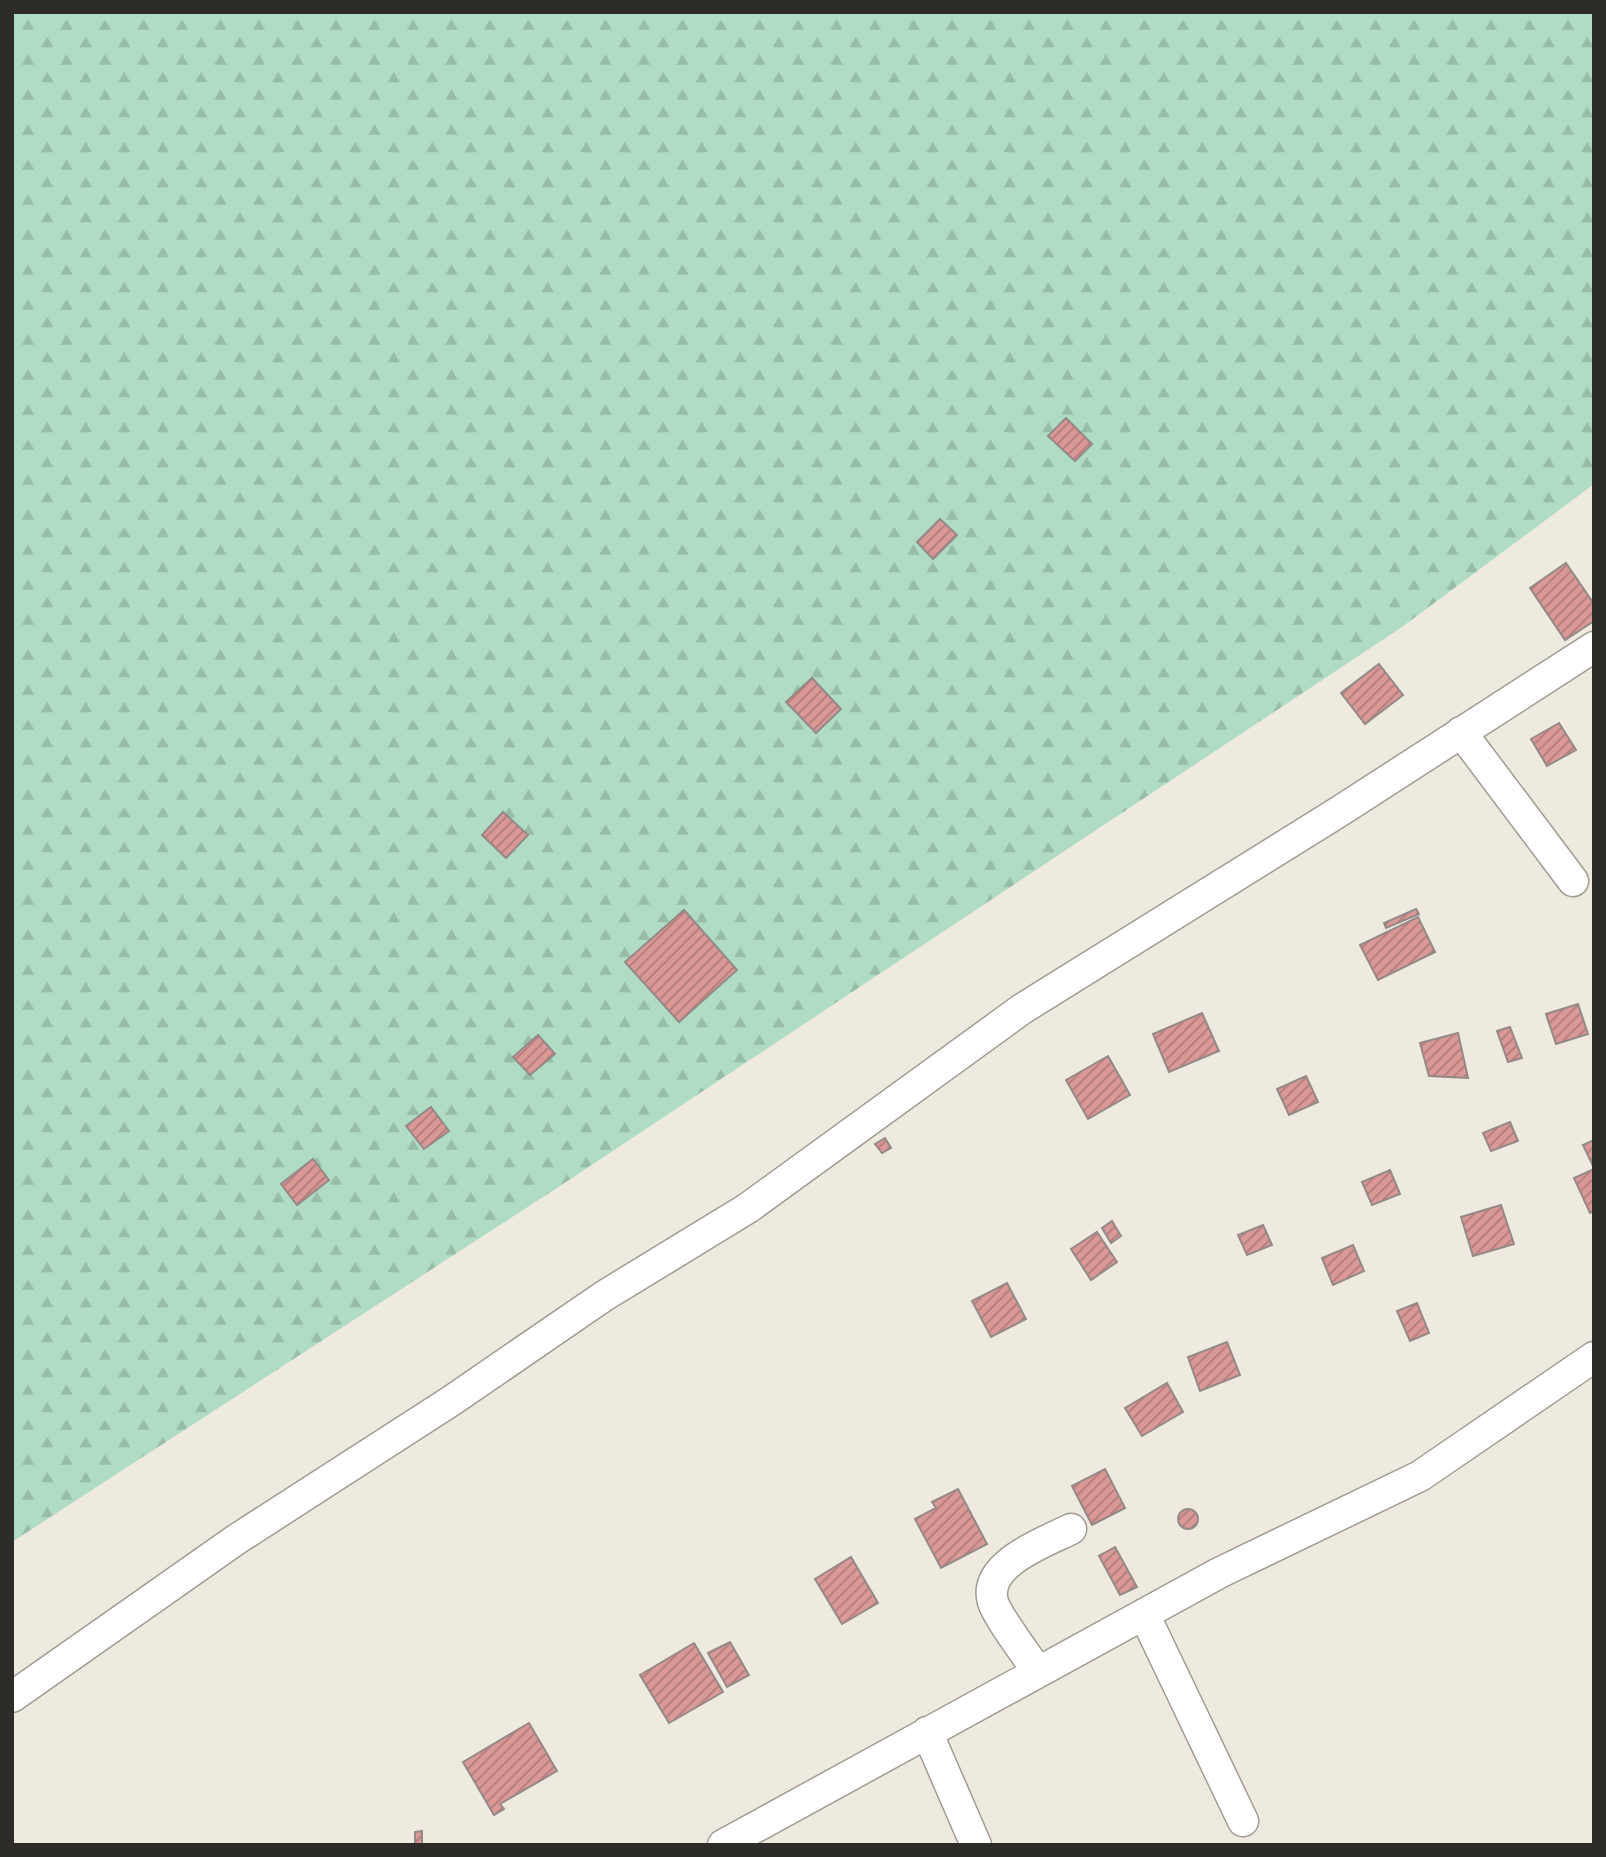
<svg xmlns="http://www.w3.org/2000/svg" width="1606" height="1857" font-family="'DM Sans',sans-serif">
<defs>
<pattern id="forest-firs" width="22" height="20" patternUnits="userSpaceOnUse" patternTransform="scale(1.75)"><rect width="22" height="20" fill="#afdcc2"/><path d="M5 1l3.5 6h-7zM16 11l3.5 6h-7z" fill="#97bda7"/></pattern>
<pattern id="building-hatch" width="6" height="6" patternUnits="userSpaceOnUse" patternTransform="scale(1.75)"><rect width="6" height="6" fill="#da9896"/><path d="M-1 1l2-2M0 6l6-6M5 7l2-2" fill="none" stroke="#b17c7a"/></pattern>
</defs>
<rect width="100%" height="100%" fill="#efeae0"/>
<path fill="url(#forest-firs)" d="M12,12H1594V484L1402,627L563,1184L12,1542Z"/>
<path fill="url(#building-hatch)" stroke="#958988" stroke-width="2" d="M1066,418L1092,444L1075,461L1048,436Z
M940,519L957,535L933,559L917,542Z
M1566,563L1594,604V621L1565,640L1530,588Z
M1379,664L1403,695L1365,724L1341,693Z
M812,678L841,709L816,733L786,702Z
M1559,723L1576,750L1547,766L1531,739Z
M503,812L528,835L506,858L482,835Z
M1416,909L1419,914L1386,928L1384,923Z
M684,910L737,970L679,1022L625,962Z
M1418,917L1435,952L1378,980L1360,945Z
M1578,1004L1588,1034L1556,1044L1546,1014Z
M1202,1013L1219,1051L1169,1072L1153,1034Z
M1510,1027L1522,1058L1508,1062L1497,1031Z
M1458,1033L1468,1078L1429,1076L1420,1043Z
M538,1035L555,1054L530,1075L513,1057Z
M1108,1056L1130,1095L1088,1119L1066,1080Z
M1306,1076L1318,1102L1289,1115L1277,1089Z
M431,1107L449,1131L424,1149L406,1126Z
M1510,1122L1518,1141L1491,1151L1483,1133Z
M885,1138L891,1148L882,1153L875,1144Z
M1594,1140V1168L1583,1145Z
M313,1159L329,1180L297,1205L281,1184Z
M1594,1169V1211L1590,1213L1574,1178Z
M1390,1170L1400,1194L1372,1205L1362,1182Z
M1501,1205L1514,1244L1473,1256L1461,1217Z
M1112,1221L1121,1236L1111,1243L1102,1228Z
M1263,1225L1272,1245L1247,1255L1238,1235Z
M1097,1232L1117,1262L1091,1280L1071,1249Z
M1353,1245L1364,1271L1333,1285L1322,1258Z
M1007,1283L1026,1319L991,1337L972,1301Z
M1417,1303L1429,1333L1410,1341L1397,1311Z
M1227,1342L1240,1375L1200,1391L1188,1357Z
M1167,1383L1183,1412L1142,1436L1125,1408Z
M1105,1469L1125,1508L1092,1525L1072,1486Z
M958,1489L987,1544L941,1568L915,1519L936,1508L932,1502Z
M1178 1519a10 10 0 1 1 20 0a10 10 0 1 1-20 0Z
M1115,1547L1137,1587L1120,1595L1099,1556Z
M851,1557L878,1603L842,1624L815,1579Z
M730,1642L749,1675L727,1687L708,1653Z
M694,1643L723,1692L669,1723L640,1675Z
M529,1723L557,1771L500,1804L504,1809L494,1815L463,1762Z
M422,1831V1844H415V1832Z"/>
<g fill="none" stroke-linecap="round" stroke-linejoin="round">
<g stroke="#a09c92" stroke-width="33">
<path id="street" d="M1461,732L1573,881
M1144,1614L1243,1821
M1038,1672C1028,1657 997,1616 993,1602C982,1564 1045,1542 1071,1529
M12,1697L237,1539L451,1401L604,1296L748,1208L1022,1009L1340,811L1594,647
M927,1732L976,1845
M723,1845L1219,1573L1420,1476L1594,1357"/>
</g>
<use href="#street" stroke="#fff" stroke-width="30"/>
</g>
<rect width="1606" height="1857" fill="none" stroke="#2e2c28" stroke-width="28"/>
</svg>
